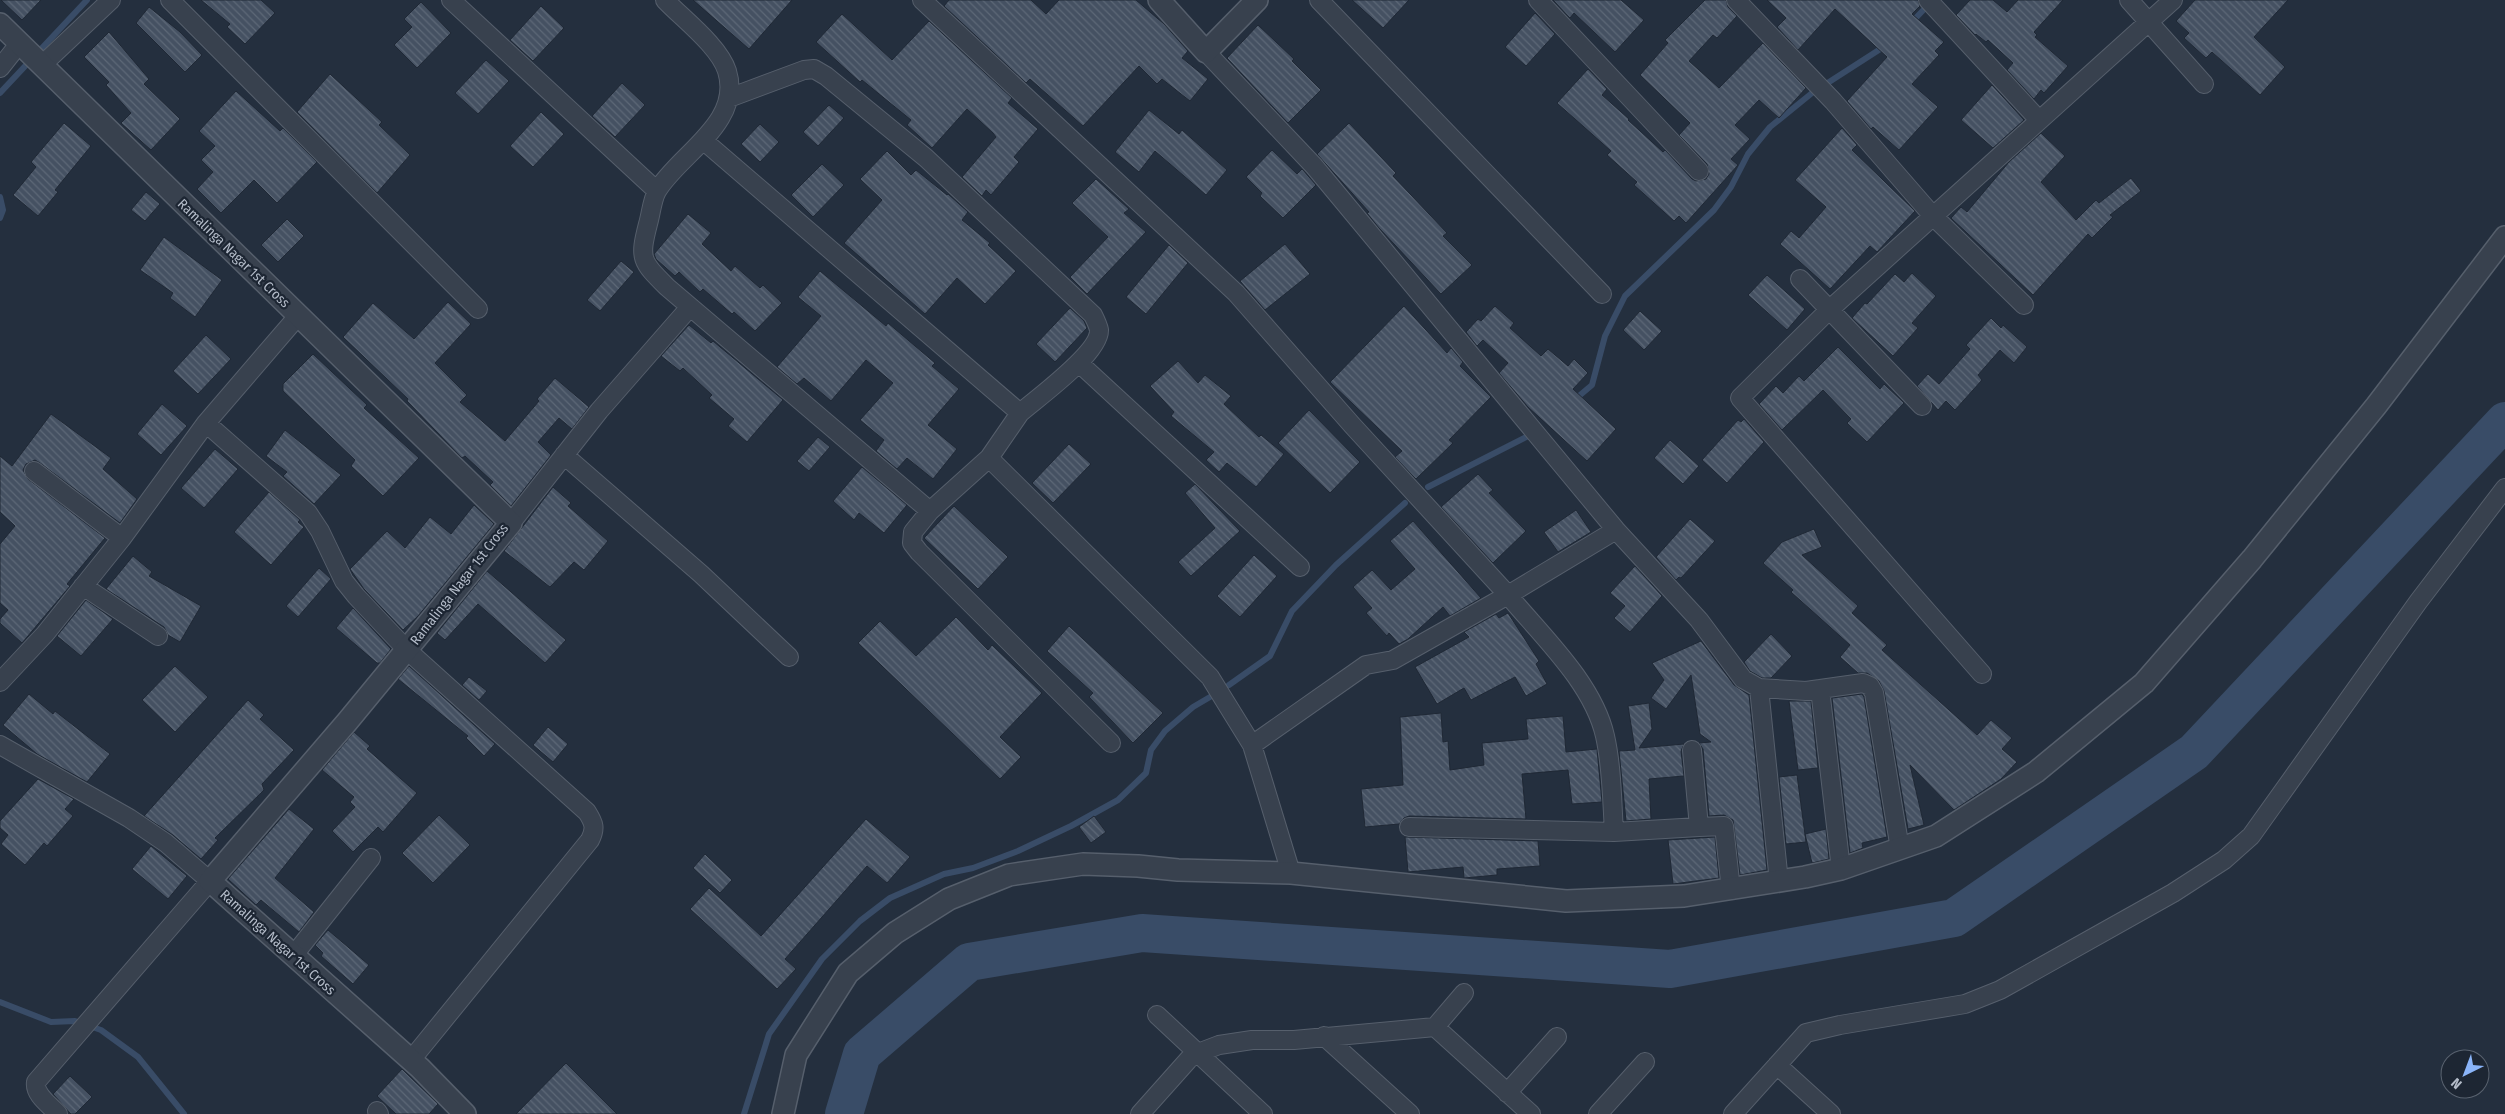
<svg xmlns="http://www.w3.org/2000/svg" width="2505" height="1114" font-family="'Fira Sans Condensed',sans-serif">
<defs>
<pattern id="building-back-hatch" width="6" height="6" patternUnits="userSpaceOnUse" patternTransform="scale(1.25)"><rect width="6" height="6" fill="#455162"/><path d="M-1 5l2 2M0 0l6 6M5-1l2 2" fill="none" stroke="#5d6877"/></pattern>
</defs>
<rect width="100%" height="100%" fill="#242f3e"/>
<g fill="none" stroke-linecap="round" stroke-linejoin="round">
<path stroke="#394c67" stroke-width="6" d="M1911,23L1930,3
M0,93L87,0
M0,197L3,210L0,218
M1573,401L1592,385L1605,336L1625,296L1714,210L1731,187L1748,154L1770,127L1812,93L1885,46
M1428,487L1528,436
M1229,685L1270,656L1292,611L1336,565L1405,503
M0,1002L51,1022L75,1021L101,1030L138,1057L184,1114
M744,1114L769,1034L822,959L860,921L890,898L944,874L973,868L1018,851L1071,826L1118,800L1146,773L1151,750L1165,731L1193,707L1210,697"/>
<path stroke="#394c67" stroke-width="38" d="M844,1114L862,1054L969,962L1142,933L1670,969L1954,918L2194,752L2505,421"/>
</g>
<path fill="url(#building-back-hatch)" stroke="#1f2835" d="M1,0H41L22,20Z
M201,0H261L275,13L245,44L227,27L230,24Z
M693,0H792L749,49Z
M949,0H1031L1046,14L1059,0H1136L1164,24L1188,51L1182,58L1208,79L1190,101L1162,79L1157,84L1139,66L1083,126L1030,79L1026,83L944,6Z
M1352,0H1409L1383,28Z
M1553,0H1621L1644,20L1615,52L1574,13L1570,18Z
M1705,0H1726L1728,7L1737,16L1717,38L1713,35L1689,61L1719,88L1763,43L1806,88L1779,118L1759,100L1735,125L1750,139L1731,159L1738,165L1686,223L1679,216L1674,221L1634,185L1637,182L1607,155L1611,151L1557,103L1588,69L1607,89L1602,95L1629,119L1628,120L1663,152L1665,150L1692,179L1696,181L1706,179L1709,174L1707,164L1679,135L1690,123L1640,75L1668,43L1665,40Z
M1767,0H1918L1920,6L1912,14L1944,42L1935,51L1939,55L1912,84L1938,107L1899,150L1873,127L1871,129L1847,101L1887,57L1835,9L1798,50L1777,27L1786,18Z
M1970,0H1993L2007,12L2018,0H2063L2034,32L2037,35L2035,37L2068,66L2044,93L2041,90L2034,99L2007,70L2013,63L1988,40L1986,42L1976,34L1975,35L1956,15Z
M2195,0H2288L2254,37L2285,67L2260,95L2212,52L2206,58L2184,38L2189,33L2176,21Z
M421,2L451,33L417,68L394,45L412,27L404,19Z
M541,6L564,28L533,61L510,40Z
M149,7L180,32L202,55L185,72L136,23Z
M1535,13L1555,34L1526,66L1505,47Z
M842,14L892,60L929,21L1012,98L1008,103L1038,129L1014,157L1019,162L991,195L986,190L982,196L962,177L996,137L993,133L967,109L932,148L907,125L911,120L862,80L860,82L816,42Z
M1258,25L1294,59L1292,61L1321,90L1288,123L1227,58Z
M109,32L149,79L144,84L180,119L151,150L121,123L131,113L106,85L109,82L84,57Z
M486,60L509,81L478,114L455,93Z
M330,74L382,122L379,125L410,155L377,193L297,112Z
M622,83L645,105L615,137L592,116Z
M1992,85L2024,120L1993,148L1961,120Z
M236,91L280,131L283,128L317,162L277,203L254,180L221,213L197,189L213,172L201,160L215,146L199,131Z
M829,105L844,118L818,146L803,132Z
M1149,110L1179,134L1182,130L1227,170L1206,195L1155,151L1139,172L1115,152Z
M541,112L564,134L533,167L510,146Z
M64,123L91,146L55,190L58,192L38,216L13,195L36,167L31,162Z
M1349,123L1396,173L1393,176L1447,233L1443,236L1472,265L1441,294L1379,228L1367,213L1369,212L1317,154Z
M760,124L779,142L760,162L741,144Z
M1842,128L1857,145L1852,150L1915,211L1877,252L1870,246L1830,289L1780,244L1791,231L1799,238L1826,207L1795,180Z
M2041,133L2065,156L2041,182L2076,220L2096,200L2099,203L2131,178L2141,191L2110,215L2113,217L2092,238L2088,234L2033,295L1951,218L1961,207L1967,212L2009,162Z
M1272,150L1297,174L1302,169L1316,185L1283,218L1260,196L1262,193L1246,177Z
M887,151L911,175L916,170L947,195L948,194L968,212L962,220L990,243L988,245L1016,271L985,304L957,278L925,314L844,243L882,200L860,179Z
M822,164L844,185L813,217L791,195Z
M1096,179L1129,209L1124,213L1146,232L1087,294L1070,277L1108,237L1072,203Z
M146,192L160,204L145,221L131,210Z
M688,214L711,233L702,244L731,271L735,266L760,288L763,285L782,303L755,331L734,312L732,314L703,289L700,292L679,272L675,276L656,259L654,254Z
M287,219L304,236L278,262L261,245Z
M164,237L222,280L195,317L170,298L173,293L140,270Z
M1285,244L1310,274L1265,310L1240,281Z
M1169,245L1188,263L1146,314L1126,297Z
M621,261L634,272L600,311L587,300Z
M820,271L886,326L888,323L935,363L932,366L959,389L928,425L957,449L933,479L907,458L897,469L876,451L884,440L860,420L893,383L866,360L831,401L804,378L797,384L777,367L821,316L798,297Z
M1912,273L1936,296L1912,323L1918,328L1893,356L1852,318L1865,303L1867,304L1895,274L1904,282Z
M1767,275L1805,309L1787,330L1748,295Z
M448,302L471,324L435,363L467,395L460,402L505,441L539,401L537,399L555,378L589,407L572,429L559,418L538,442L551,455L511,506L490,485L493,482L465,456L462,458L407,401L408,399L343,337L373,303L414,339Z
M1404,306L1447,353L1451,348L1463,362L1460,366L1491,397L1449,440L1453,443L1416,479L1395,457L1402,451L1330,382Z
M1495,306L1514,323L1510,328L1541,356L1548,349L1568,366L1574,359L1588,373L1573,389L1616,429L1587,461L1528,407L1499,373L1508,363L1483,340L1477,346L1466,332L1478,319L1481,321Z
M1070,308L1084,321L1087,328L1055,362L1036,344Z
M1640,311L1662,331L1644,350L1623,330Z
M1991,318L2001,328L2003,325L2027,347L2014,363L2000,350L1978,375L1982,380L1955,410L1946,401L1938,410L1917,386L1928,374L1939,384L1970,349L1966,345Z
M689,325L711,343L713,341L783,400L747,442L728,426L734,419L709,398L712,395L683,368L680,371L661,356Z
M206,335L231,359L198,394L173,371Z
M1838,347L1880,389L1884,384L1904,403L1867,442L1847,423L1851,419L1823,390L1782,430L1759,404L1776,386L1783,393L1799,376L1804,381Z
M313,354L367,405L364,408L419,458L383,496L351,466L355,460L283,391V384Z
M1178,361L1198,383L1205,375L1231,396L1224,404L1259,437L1261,435L1284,454L1256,487L1227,463L1219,472L1206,460L1214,452L1171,416L1174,412L1150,386Z
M162,404L187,426L161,455L137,434Z
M1309,410L1360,462L1330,493L1278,443Z
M51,414L111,458L103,469L137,499L120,523L40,463L35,460L26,464L23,470L28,479L105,538L67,584L70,586L22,643L0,623V619L8,610L0,603V544L15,526L0,512V456L12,466Z
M1744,419L1764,442L1727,483L1702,460L1738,420L1741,422Z
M285,430L341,475L314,504L283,476L287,472L266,456Z
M818,437L830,447L809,471L797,461Z
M1670,440L1699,466L1683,484L1654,458Z
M1069,444L1091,464L1053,503L1032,483Z
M215,449L238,469L204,508L181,488Z
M862,467L907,505L884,533L859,513L854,520L833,501Z
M1478,474L1493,490L1489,493L1526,531L1493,563L1441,507Z
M1195,484L1240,531L1191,576L1178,562L1215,528L1185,493Z
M553,487L571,503L568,506L608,541L584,570L574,562L550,587L504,551Z
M269,492L300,520L298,522L304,527L271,565L234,532Z
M474,505L494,524L418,616L403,630L364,589L350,569L387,531L405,548L430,517L451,534Z
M954,506L1008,557L978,589L924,538Z
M1576,510L1591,532L1558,552L1544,532Z
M1690,519L1715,541L1681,578L1679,577L1676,580L1656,557Z
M1413,521L1481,598L1450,616L1443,607L1408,639L1399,644L1389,633L1387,636L1366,613L1372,608L1353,587L1372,570L1391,590L1415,569L1390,541Z
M1814,529L1822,547L1802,555L1858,606L1852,613L1887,645L1882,650L1977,735L1991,720L2012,738L2002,749L2017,762L2001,779L1954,810L1910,765L1924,825L1908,829L1884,691L1879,681L1867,673H1858L1840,657L1850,645L1791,592L1793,590L1763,563L1782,542Z
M1254,555L1277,576L1240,617L1217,596Z
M133,556L152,572L149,576L201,606L180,642L168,635L164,627L106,589Z
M1635,566L1662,596L1630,632L1614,618L1625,606L1610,593Z
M319,568L331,579L298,617L286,606Z
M487,571L566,640L545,663L478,604L445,640L437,633Z
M86,600L113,619L81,656L57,636Z
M353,608L391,649L380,663H377L336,628Z
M1508,613L1539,661L1536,664L1547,684L1526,696L1515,677L1471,700L1464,688L1437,704L1415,667L1469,637L1464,632L1496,614L1499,618Z
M956,617L988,650L992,645L1042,693L1000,737L1021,757L1000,779L858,643L880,621L916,656Z
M1069,626L1163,713L1133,743L1089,697L1093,693L1047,651Z
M1771,634L1792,656L1771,678H1762L1750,671L1744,662Z
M1701,641L1734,685L1749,695L1767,870L1740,875L1733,820L1724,815L1709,816L1703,749L1699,743L1711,742L1700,734L1691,675L1666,709L1651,698L1664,680L1652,663Z
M175,666L208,697L175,732L142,700Z
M409,666L495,744L484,756L466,738L468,736L398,679Z
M469,677L487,691L479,700L462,685Z
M29,694L53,714L55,711L110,754L87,782L37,754L3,725Z
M1862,694L1864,697L1887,837L1862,843L1863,848L1850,853L1832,698Z
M248,700L264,715L260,719L294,750L262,784L264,790L215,838L218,840L201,859L173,835L144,816Z
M1789,701H1811L1818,768L1798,770Z
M1649,703L1652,729L1639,748L1684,744L1681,751L1684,776L1649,779L1651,819L1626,821L1619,751L1635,750L1628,706Z
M1441,713L1443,742L1448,741L1450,770L1484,765L1482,743L1528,739L1526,719L1563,716L1566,752L1597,749L1602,802L1572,804L1568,770L1522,774L1526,819L1409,816L1404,818L1399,824L1365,827L1361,789L1403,785L1400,717Z
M548,727L568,744L553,762L533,745Z
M354,732L370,746L367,749L417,793L383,832L378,827L353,852L332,831L355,807L350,802L354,797L322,770Z
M1797,775L1806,842L1786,844L1779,777Z
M38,779L74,799L65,809L73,816L47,846L44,843L25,865L1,844L8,835L0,828V821Z
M289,809L314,829L275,878L314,912L299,932L261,900L256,905L228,879Z
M439,815L470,845L433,883L402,853Z
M1094,816L1106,832L1091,843L1079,827Z
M866,819L910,857L887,883L867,866L785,959L796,969L777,989L690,909L709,888L761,936Z
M1826,829L1829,859L1812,863L1805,834Z
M1405,837L1538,841L1540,866L1497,869V875L1464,878L1463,867L1408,872Z
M1715,837L1719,878L1673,884L1668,840Z
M151,846L187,876L168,899L132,869Z
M705,854L732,880L720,893L693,868Z
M328,930L369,965L353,984L321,956L323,953L315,945Z
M566,1063L617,1114H516Z
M402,1069L438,1104L429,1114H396L377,1096Z
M70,1076L92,1097L75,1114H71L53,1094Z"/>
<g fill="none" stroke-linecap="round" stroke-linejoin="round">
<g stroke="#565f6c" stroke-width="20">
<path id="minor" d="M170,0L478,309
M451,0L657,191
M665,0C683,19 719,46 727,71C743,123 679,154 657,191C652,200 651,214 648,224C639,259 641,261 667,287L930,511L913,532L912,543L919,552L1111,743
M922,0L1236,293L1352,425L1508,595L1393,660L1366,665L1252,745
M1319,0L1602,294
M1538,0L1699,171
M1736,0L1833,101L1932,215L2024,305
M1928,0L2039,120
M2129,0L2204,84
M1206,52L1314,166L1616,530L1699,620L1743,679L1759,688L1806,691L1863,683L1870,686L1874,693L1900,849
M42,65L111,0
M0,68L19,44
M729,98L804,70L814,69L826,76L926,158L1093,315C1095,319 1098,325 1099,330C1100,353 1037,398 1020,413
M704,141L1020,413L989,458L1210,677L1252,745L1291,873
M1800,279L1922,406
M1079,363L1300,567
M206,423L308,513L320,531L344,581L356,596L407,650L587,812C594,823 596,828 590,840L411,1060
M564,455L701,574L789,657
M34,471L122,538
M930,511L989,458
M511,523L599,411L690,307
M1616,530L1508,595C1542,636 1593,683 1605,736C1612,767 1612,801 1614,832L1699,827
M83,586L158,636
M1982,674L1740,398L1829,310L2173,0
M0,682L45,634L122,538L206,423L298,316
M1759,688L1779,882
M1820,689L1841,869
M0,745L129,818L166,843L210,881L36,1082C34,1095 50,1105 58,1114
M1692,750L1699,827L1724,826L1731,890
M1409,827L1614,832
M293,956L371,858
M1157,1015L1263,1114
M1435,1027L1531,1114
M1324,1036L1410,1114
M1777,1065L1831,1114
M1507,1093L1557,1037
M377,1111L379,1114
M1140,1114L1189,1059L1198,1053L1219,1045L1252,1040H1294L1435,1027L1464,993
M1598,1114L1645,1062
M1733,1114L1806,1033L1840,1025L1965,1004L2000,990L2173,893L2224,860L2251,836L2418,602L2505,488"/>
</g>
<g stroke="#565f6c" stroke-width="24">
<path id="tertiary" d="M1159,0L1206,52L1257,0
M0,24L511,523L347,722L210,881L420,1068L465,1114
M783,1114L796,1055L848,973L895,933L949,899L1009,875L1083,864L1138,866L1178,870L1291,873L1566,901L1684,896L1805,877L1841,869L1936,836L2036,772L2144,683L2252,559L2376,406L2505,237"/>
</g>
<use href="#minor" stroke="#38414e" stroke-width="18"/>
<use href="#tertiary" stroke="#38414e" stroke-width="21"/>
</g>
<g text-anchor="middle" stroke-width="4.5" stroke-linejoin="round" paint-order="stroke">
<g font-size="14" fill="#b4bcc9" stroke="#1d2633">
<text transform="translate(234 253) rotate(44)" y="5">Ramalinga Nagar 1st Cross</text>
<text transform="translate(459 584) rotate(-52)" y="5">Ramalinga Nagar 1st Cross</text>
<text transform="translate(278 942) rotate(42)" y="5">Ramalinga Nagar 1st Cross</text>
</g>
</g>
<g transform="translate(2465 1074) rotate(222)"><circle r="24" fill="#1d2633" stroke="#59626f"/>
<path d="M0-4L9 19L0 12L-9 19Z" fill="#8ab4f8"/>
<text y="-8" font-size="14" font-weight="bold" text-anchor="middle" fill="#b4bcc9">N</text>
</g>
</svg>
